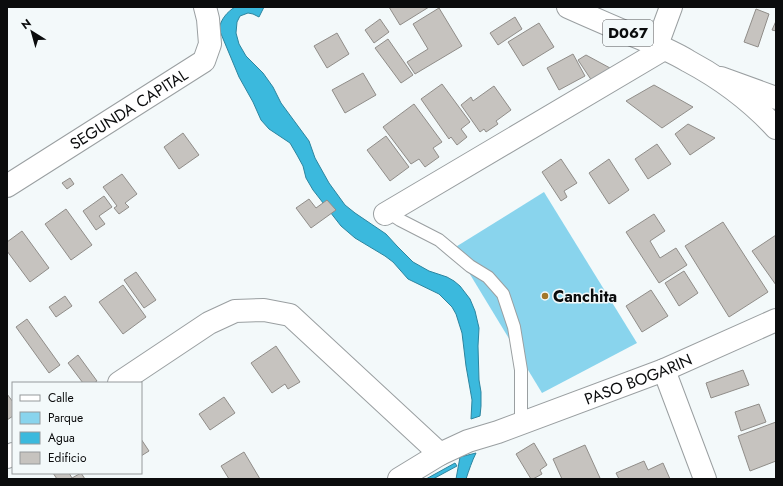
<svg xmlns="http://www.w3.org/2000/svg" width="783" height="486" font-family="Jost,sans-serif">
<rect width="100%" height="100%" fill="#f3f9fa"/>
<path fill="#89d4ed" d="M544,192L637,343L542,393L454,248Z"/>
<path fill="#3bb9dd" stroke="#2d859f" d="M235,7H264L259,17L253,14L248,13L240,16L237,22L236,33L239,44L246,56L263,73L273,87L281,103L309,141L315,158L329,183L345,205L355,213L386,234L397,246L413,262L429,271L447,277L454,281L460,286L470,299L475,311L479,328L478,346L479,380L481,392V406L480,416L471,419L472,400L466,366L462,333L456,314L452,307L439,294L408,279L393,262L385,256L355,238L341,226L313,190L306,178L303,166L297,155L290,143L269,129L261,120L253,102L239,77L219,29C221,19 227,12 235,7Z
M476,453C472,461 469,470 466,479H456L460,457Z
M455,463L457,466L433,479H426Z"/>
<path fill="#c6c3bf" stroke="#908d89" d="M389,7H429L400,25Z
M439,8L462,46L415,74L407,62L428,49L413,24Z
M756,9L769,14L758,47L744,42Z
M515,17L522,29L498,45L490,33Z
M380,19L389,32L374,43L365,30Z
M776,21V31L772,30Z
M539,23L554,47L523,66L508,42Z
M337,33L349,54L327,68L314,46Z
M388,39L413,75L401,83L375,48Z
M573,54L585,76L559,90L547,68Z
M586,55L610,68L592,81L578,60Z
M363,73L376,95L345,113L332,90Z
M442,84L470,122L461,129L467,137L457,145L451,137L449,139L421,99Z
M654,85L693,107L662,128L626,101Z
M494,86L511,110L496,121L498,124L486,132L484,129L480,132L461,105L471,97L473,101Z
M414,104L442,142L433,148L439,157L425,167L419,159L411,164L383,127Z
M688,124L715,138L690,155L675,134Z
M183,133L199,155L179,169L164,147Z
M386,136L409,167L390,181L367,150Z
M657,144L671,164L648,179L635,159Z
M561,159L577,183L564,191L567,197L561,201L542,172Z
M609,159L629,190L609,204L589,173Z
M122,174L137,194L125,203L129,207L119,214L114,208L117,206L103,187Z
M70,178L74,184L67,189L62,183Z
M104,196L112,207L99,216L105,224L96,230L83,211Z
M309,199L316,208L327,200L336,210L311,228L296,208Z
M66,209L92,245L71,260L45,224Z
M654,214L665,231L650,241L660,258L676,248L687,265L659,283L626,232Z
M723,222L768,292L729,317L685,246Z
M22,231L49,268L30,282L7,251V242Z
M776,235V285L752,251Z
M684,271L698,293L679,306L665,283Z
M136,272L156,300L144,308L124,280Z
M123,285L146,317L123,334L99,302Z
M651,290L668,316L642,332L626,306Z
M65,296L72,306L56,317L49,307Z
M27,319L60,365L49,373L16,327Z
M276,346L300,382L288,389L285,384L272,393L251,363Z
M78,355L97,381L94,383H83L68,363Z
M743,370L749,385L711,398L706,383Z
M7,394L13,402V416L7,420Z
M224,397L235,413L210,430L199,414Z
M759,404L766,422L741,431L735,412Z
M776,422V461L750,471L738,436Z
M141,439L149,451L141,456Z
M534,443L547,465L540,470L542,474L533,479H531L516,454Z
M585,445L600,478L598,479H562L553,459Z
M244,452L260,479H229L221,466Z
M644,461L648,470L663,463L670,479H619L616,473Z
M53,473H69L72,478L81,473L85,479H57Z"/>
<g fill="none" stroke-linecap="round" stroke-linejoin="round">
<g stroke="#9a9fa1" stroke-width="14">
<path id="service" d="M388,212L400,220L439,240L470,266L488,277L503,294L514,327L521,370V423"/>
</g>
<g stroke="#9a9fa1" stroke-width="24">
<g id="minor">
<path d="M657,45L671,7"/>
<path d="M721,78L776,98"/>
<path id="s1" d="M7,186L204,61L210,44L208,19L205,7"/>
<path d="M385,214L664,49"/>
<path d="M664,370L705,479"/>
<path d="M119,383L209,323L235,311L264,310L290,315L440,454"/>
<path d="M7,457L13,454"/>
<path id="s2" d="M399,479L440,454L468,441L498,432L664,370L776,320"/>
</g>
</g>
<g stroke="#9a9fa1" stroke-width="24">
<path id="primary" d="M568,7C588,16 609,25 630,34C650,42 670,50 688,61C720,78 751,101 776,128"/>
</g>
<use href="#service" stroke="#fff" stroke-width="12"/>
<use href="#minor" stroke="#fff" stroke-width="22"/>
<use href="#primary" stroke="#fff" stroke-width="22"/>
</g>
<circle fill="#a37729" stroke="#f3f9fa" stroke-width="1.5" cx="545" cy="296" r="4"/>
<g text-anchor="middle" stroke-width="3" stroke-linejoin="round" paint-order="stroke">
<rect fill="#f3f9fa" stroke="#515354" stroke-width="1" x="603" y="20" width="50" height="26" rx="3"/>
<g font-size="15" font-weight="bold" fill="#0b0c0d">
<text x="628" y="38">D067</text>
</g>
<g font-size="16" fill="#0b0c0d" stroke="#f3f9fa">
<text dy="6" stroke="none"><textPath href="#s1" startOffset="144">SEGUNDA CAPITAL</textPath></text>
<text dy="6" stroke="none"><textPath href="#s2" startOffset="260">PASO BOGARIN</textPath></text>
</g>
<g font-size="16" font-weight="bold" fill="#0b0c0d" stroke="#f3f9fa" text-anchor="start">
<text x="553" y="302">Canchita</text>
</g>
</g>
<rect width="783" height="486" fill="none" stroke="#0b0c0d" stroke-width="16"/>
<rect x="12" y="382" width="130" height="92" fill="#f3f9fa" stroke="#969a9b"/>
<rect x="20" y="395" width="20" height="6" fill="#ffffff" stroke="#969a9b"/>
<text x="48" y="402" font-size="12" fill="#0b0c0d">Calle</text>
<rect x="20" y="412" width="20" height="12" fill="#89d4ed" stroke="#969a9b"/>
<text x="48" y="422" font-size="12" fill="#0b0c0d">Parque</text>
<rect x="20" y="432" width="20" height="12" fill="#3bb9dd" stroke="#969a9b"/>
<text x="48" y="442" font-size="12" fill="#0b0c0d">Agua</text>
<rect x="20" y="452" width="20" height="12" fill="#c6c3bf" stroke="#969a9b"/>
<text x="48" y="462" font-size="12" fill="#0b0c0d">Edificio</text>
<g transform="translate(32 32) rotate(323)" stroke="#f3f9fa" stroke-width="3" paint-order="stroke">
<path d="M0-3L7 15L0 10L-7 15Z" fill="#0b0c0d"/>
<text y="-6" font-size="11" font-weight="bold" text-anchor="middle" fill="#0b0c0d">N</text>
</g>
</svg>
